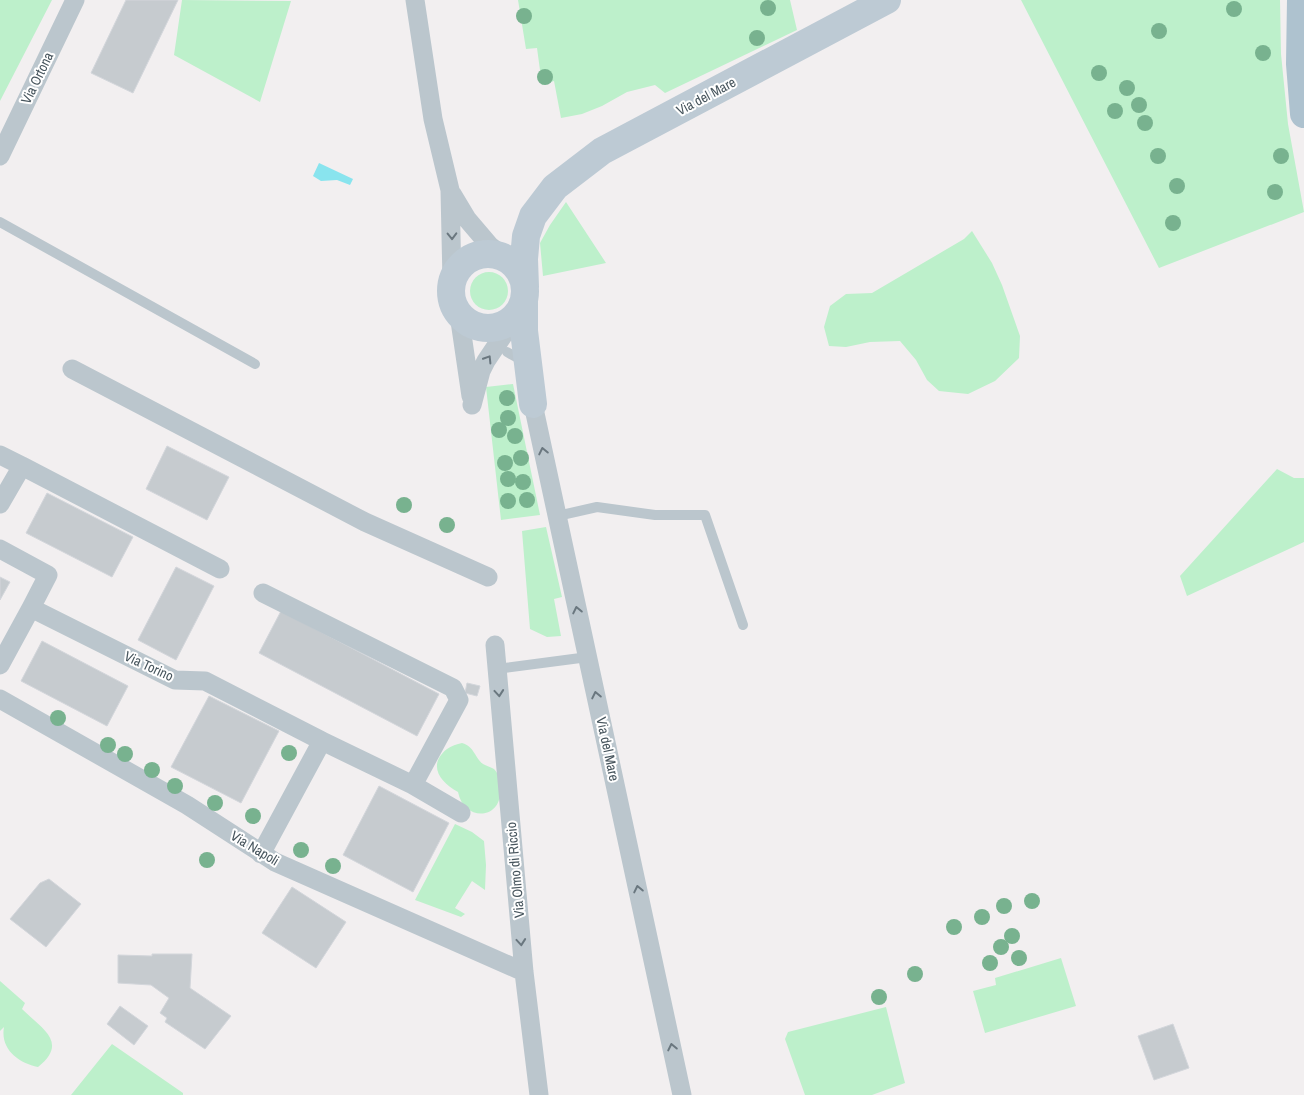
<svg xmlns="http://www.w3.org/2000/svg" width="1304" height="1095" font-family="'Archivo Narrow',sans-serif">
<rect width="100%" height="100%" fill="#f2eff0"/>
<path fill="#bdf0cb" d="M0,0H52L0,101Z
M182,0L291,1L260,102L174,55Z
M518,0H790L797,30L665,93L655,85L627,92L602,106L582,114L561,118L554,81L542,85L537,48L526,49Z
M1021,0H1280L1281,54L1288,124L1304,212L1159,268Z
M566,202L606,263L543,276L540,243L550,225Z
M972,231L992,263L1002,285L1020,336L1019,358L995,381L968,394L939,391L927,380L916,360L900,341L870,342L846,347L829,346L824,327L830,306L846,294L872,293L964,239Z
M470 291a19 19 0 1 1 38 0a19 19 0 1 1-38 0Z
M513,384L540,515L501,520L486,387Z
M1277,469L1294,478H1304V542L1187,596L1180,576Z
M546,527L562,597L554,599L561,636L547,637L530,629L522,531Z
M462,743C475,747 474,757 483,764C486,766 491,767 494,769C499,774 500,780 500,787C504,820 464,823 458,792C440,782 427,765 447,749C451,746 457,744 462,743Z
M455,824L472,832L484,841L486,865L485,890L472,881L455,908L465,914L461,917L415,900Z
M1061,958L1076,1006L985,1033L973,991L996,985L995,978Z
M0,981L25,1003L22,1009C42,1029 69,1042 38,1067C18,1063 0,1049 4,1027L0,1031Z
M886,1007L905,1083L872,1095H805L785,1039L788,1032Z
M112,1044L183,1093V1095H71Z"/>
<path fill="#89e4ee" d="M319,163L353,179L350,185L337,180L321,181L313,176Z"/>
<path fill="#c6cbcf" stroke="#d3d6db" d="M126,0H178L133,93L91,73Z
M167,446L229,477L207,520L146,489Z
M47,493L133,537L112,577L26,533Z
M176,567L214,586L176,660L138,640Z
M0,577L10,582L0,600Z
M281,611L439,694L417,736L259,653Z
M42,641L128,686L107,726L21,681Z
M467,683L480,686L477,696L465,693Z
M209,696L279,731L241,803L171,767Z
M379,786L449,823L413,892L343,855Z
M49,879L81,904L46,947L10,919L40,883Z
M292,887L346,922L316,968L262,933Z
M152,954H192L190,988L231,1016L205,1049L165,1022L167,1018L160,1013L169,998L151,985L118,983V955L152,956Z
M120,1006L148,1026L134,1045L107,1024Z
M1173,1024L1189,1068L1154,1080L1138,1036Z"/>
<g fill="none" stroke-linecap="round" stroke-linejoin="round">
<path stroke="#bbc6cd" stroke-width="10" d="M0,222L255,364
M507,352L525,362
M557,516L597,507L655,515H705L743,625
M497,669L588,657"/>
<path stroke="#bbc6cd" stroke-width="19" d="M415,0L433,119L450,190L452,281
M0,156L75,0
M452,194L467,219L490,246L509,260
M459,314L471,396
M72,369L365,522L488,577
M533,404L682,1095
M472,405L481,371L486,361L519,312
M0,455L22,466L0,504
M22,466L220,569
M0,549L48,575L31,608L175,680L205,681L322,741
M495,645L524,972L539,1095
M0,665L31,608
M0,699L187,805L275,862L524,972
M413,785L461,813
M261,854L322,741L413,785L459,700L453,688L263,593"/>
<path stroke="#bdcad4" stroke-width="28" d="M451 291a37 37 0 1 1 74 0a37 37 0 1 1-74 0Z
M525,287L524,259L526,236L533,216L555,187L602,151L887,0
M524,300V331L533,404"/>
<path stroke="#aec2cf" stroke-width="28" d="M1301,0L1300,64L1304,114"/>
</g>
<g fill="#78b28f">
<circle cx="768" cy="8" r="8"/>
<circle cx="1234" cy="9" r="8"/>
<circle cx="524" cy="16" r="8"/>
<circle cx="1159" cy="31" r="8"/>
<circle cx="757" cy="38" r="8"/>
<circle cx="1263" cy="53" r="8"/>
<circle cx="1099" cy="73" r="8"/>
<circle cx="545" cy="77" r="8"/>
<circle cx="1127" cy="88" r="8"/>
<circle cx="1139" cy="105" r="8"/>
<circle cx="1115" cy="111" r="8"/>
<circle cx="1145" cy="123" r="8"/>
<circle cx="1158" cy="156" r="8"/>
<circle cx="1281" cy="156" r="8"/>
<circle cx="1177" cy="186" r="8"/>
<circle cx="1275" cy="192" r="8"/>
<circle cx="1173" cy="223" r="8"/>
<circle cx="507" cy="398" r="8"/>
<circle cx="508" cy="418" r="8"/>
<circle cx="499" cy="430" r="8"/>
<circle cx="515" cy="436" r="8"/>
<circle cx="521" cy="458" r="8"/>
<circle cx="505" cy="463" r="8"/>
<circle cx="508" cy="479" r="8"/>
<circle cx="523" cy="482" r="8"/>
<circle cx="527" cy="500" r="8"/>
<circle cx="508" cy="501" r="8"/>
<circle cx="404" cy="505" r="8"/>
<circle cx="447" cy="525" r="8"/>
<circle cx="58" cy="718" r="8"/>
<circle cx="108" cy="745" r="8"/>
<circle cx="289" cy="753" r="8"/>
<circle cx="125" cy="754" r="8"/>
<circle cx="152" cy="770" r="8"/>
<circle cx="175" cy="786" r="8"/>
<circle cx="215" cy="803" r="8"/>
<circle cx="253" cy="816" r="8"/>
<circle cx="301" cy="850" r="8"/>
<circle cx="207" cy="860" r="8"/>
<circle cx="333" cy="866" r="8"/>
<circle cx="1032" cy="901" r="8"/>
<circle cx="1004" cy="906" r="8"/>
<circle cx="982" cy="917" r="8"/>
<circle cx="954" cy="927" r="8"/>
<circle cx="1012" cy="936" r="8"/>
<circle cx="1001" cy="947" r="8"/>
<circle cx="1019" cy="958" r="8"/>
<circle cx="990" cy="963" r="8"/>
<circle cx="915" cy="974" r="8"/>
<circle cx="879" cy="997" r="8"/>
</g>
<defs><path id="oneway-chevron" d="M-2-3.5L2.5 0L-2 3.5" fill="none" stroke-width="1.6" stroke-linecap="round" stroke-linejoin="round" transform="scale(1.25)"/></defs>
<g stroke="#6a777f">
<use href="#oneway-chevron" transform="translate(452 236) rotate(89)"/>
<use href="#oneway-chevron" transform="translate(488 359) rotate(-58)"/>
<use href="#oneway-chevron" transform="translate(543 451) rotate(-102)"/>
<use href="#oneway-chevron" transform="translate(577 610) rotate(-102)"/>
<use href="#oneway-chevron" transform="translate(499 693) rotate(85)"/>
<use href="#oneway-chevron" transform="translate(596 695) rotate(-102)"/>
<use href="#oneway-chevron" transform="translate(638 889) rotate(-102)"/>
<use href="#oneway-chevron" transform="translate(521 942) rotate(85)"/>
<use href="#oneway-chevron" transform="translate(672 1047) rotate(-102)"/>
</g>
<g text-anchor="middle" stroke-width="4" stroke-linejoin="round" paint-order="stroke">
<g font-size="14" fill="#47555d" stroke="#fff">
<text transform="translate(37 78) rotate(-64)" y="5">Via Ortona</text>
<text transform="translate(706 96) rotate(-28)" y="5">Via del Mare</text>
<text transform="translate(149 666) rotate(25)" y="5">Via Torino</text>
<text transform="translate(608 749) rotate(78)" y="5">Via del Mare</text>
<text transform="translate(255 848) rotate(31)" y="5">Via Napoli</text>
<text transform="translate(515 870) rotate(-95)" y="5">Via Olmo di Riccio</text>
</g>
</g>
</svg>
